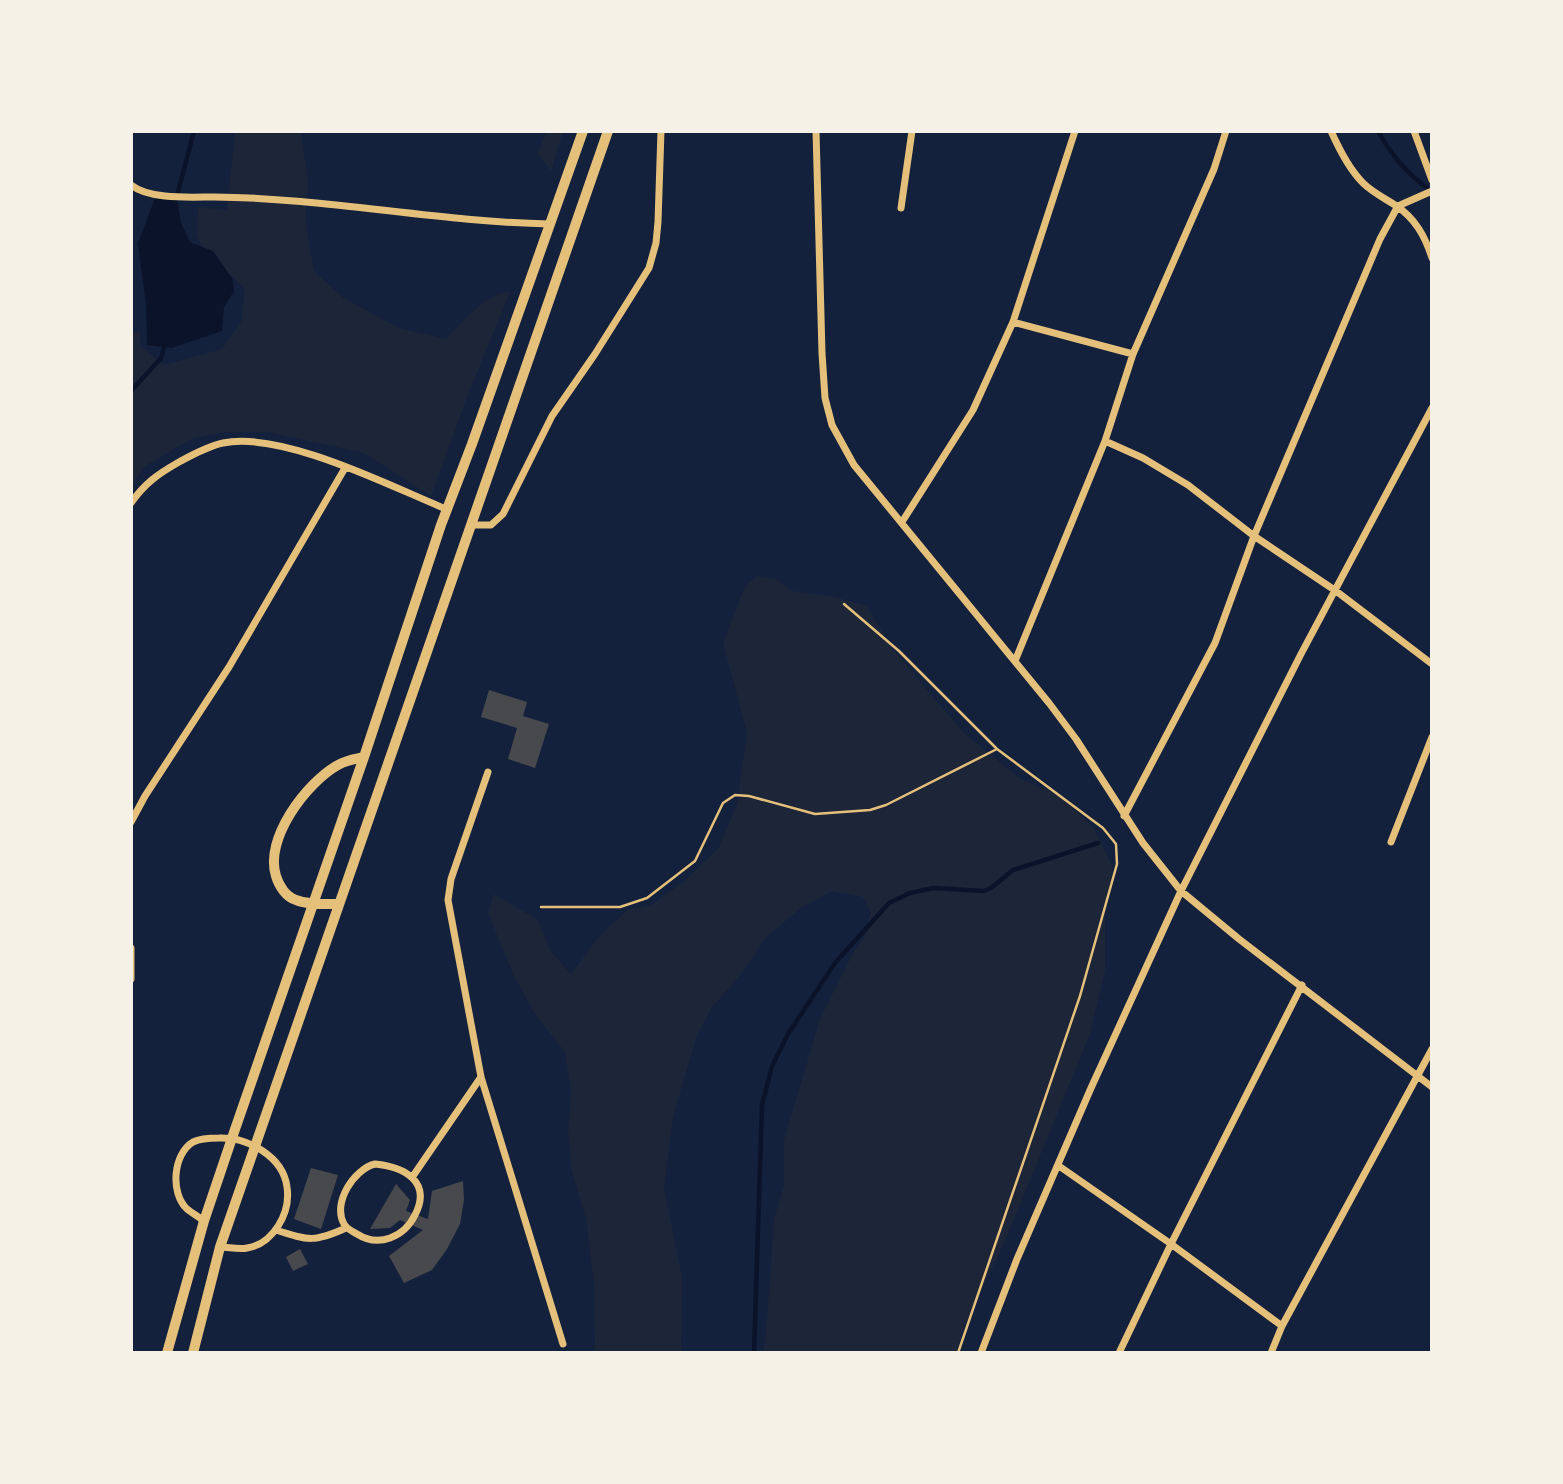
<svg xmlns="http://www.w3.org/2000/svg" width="1563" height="1484" font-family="'Nunito Sans',sans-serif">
<rect width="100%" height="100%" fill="#14213d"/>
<path fill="#1d2539" d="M235,131H301L308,182L305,221L314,271L342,297L399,328L446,339C463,322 485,293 510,292L467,397L431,496L364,453L268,432H226L193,438L145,466L131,487V334L140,330V345L164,365L222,349L241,322L245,289C234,277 198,248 197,235C196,226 198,216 198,207L227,210Z
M546,131H563L551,171L538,154Z
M757,576L775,579L793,591L835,597L867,606L891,647L963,732L1019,778L1062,797L1093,827L1113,868L1105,906V971L1090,1034L1005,1241L965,1324L956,1353H763L766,1335L774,1219L784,1186V1140L820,1019L853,953L864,937L871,913L863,897L832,891L801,908L766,937L742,973L712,1007L697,1035L673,1117L664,1188L682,1278L681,1353H595L594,1285L586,1218L571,1168L568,1130L571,1093L565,1052L534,1013L513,974L488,913L494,894L538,920L550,950L571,974L602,933L628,910L651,905L682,883L718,849L737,804L747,733L723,643L745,586Z"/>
<path fill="#0b132b" d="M155,198L177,199L181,223L190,242L213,251L232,278L234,291L224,307L222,331L172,348L147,345L146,306L138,243Z"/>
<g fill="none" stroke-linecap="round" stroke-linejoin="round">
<path stroke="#0b132b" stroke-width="4.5" d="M1378,131C1391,156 1409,175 1431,191
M177,196L194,131
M131,391L161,358L165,344
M754,1353L762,1105L772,1066L788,1034L835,963L889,903L910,893L933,888L984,891L991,888L1013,870L1098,843"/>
</g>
<path fill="#48494c" d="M489,690L527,702L523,716L549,724L535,768L508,759L517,728L481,717Z
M311,1168L338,1175L321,1229L294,1219Z
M463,1181L464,1200L460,1224L447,1249L432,1270L404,1283L389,1256L423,1230L400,1220L390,1228L370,1229L396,1184L410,1200L406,1211L428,1219L432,1191Z
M300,1249L308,1264L293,1271L286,1257Z"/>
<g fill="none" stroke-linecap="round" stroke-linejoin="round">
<path stroke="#e5c07b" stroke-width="2.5" d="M844,604L899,651L997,749L1103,828L1116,844L1117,864L1080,996L958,1353
M541,907H620L647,898L695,861L723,803L735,795L749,796L815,814L870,810L886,805L997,749"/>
<path stroke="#e5c07b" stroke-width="7" d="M816,131L822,353L825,398L832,425L854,465L1049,703L1076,739L1143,843L1181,891L1239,939L1432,1087
M1331,131C1339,149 1349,169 1363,183C1372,192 1384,198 1395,205C1415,218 1425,236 1432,258
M1414,131L1432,180
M131,185C150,200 191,197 214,197C327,198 438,222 550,224
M901,208L912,131
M1013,322L1133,354
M1105,441L1143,458L1188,485L1254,536L1336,591L1432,664
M131,503C145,483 158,474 179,462C192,455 208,446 223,443C283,431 390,486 446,509
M902,522L973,410L1013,322L1075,131
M471,525H491L503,514L552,416L595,354L649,268L656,243L658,222L661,131
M1015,661L1105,441L1133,354L1214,169L1226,131
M488,772L451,879L448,900L481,1077L563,1344
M1124,816L1215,643L1254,536L1380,239L1398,206L1432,191
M131,822L145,796L229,667L345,468
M1391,842L1432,737
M131,948V979
M375,1164C405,1167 432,1182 415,1215C404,1237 379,1248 357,1234C352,1231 347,1229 344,1224C332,1203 354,1169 375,1164Z
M1059,1166L1171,1244L1282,1326
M413,1176L481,1077
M204,1221C199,1217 192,1213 187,1209C170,1193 173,1154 193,1142C201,1138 211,1138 219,1138C247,1137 283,1156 287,1187C291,1213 273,1244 247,1248C239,1250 228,1247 220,1247
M276,1230C309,1241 315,1242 346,1228
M981,1353L1017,1259L1091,1088L1181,891L1301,654L1432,408
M1119,1353L1171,1244L1302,985
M1271,1353L1282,1326L1432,1049"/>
<path stroke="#e5c07b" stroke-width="10" d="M339,904C325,904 309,905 296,900C286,897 279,886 276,876C264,839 306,783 338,765C346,760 355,759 364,757
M167,1353L204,1221L232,1138L364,757L441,525L472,444L583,131
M193,1353L220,1247L608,131"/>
</g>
<rect width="1563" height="1484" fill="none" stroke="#f6f1e7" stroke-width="266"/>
</svg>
